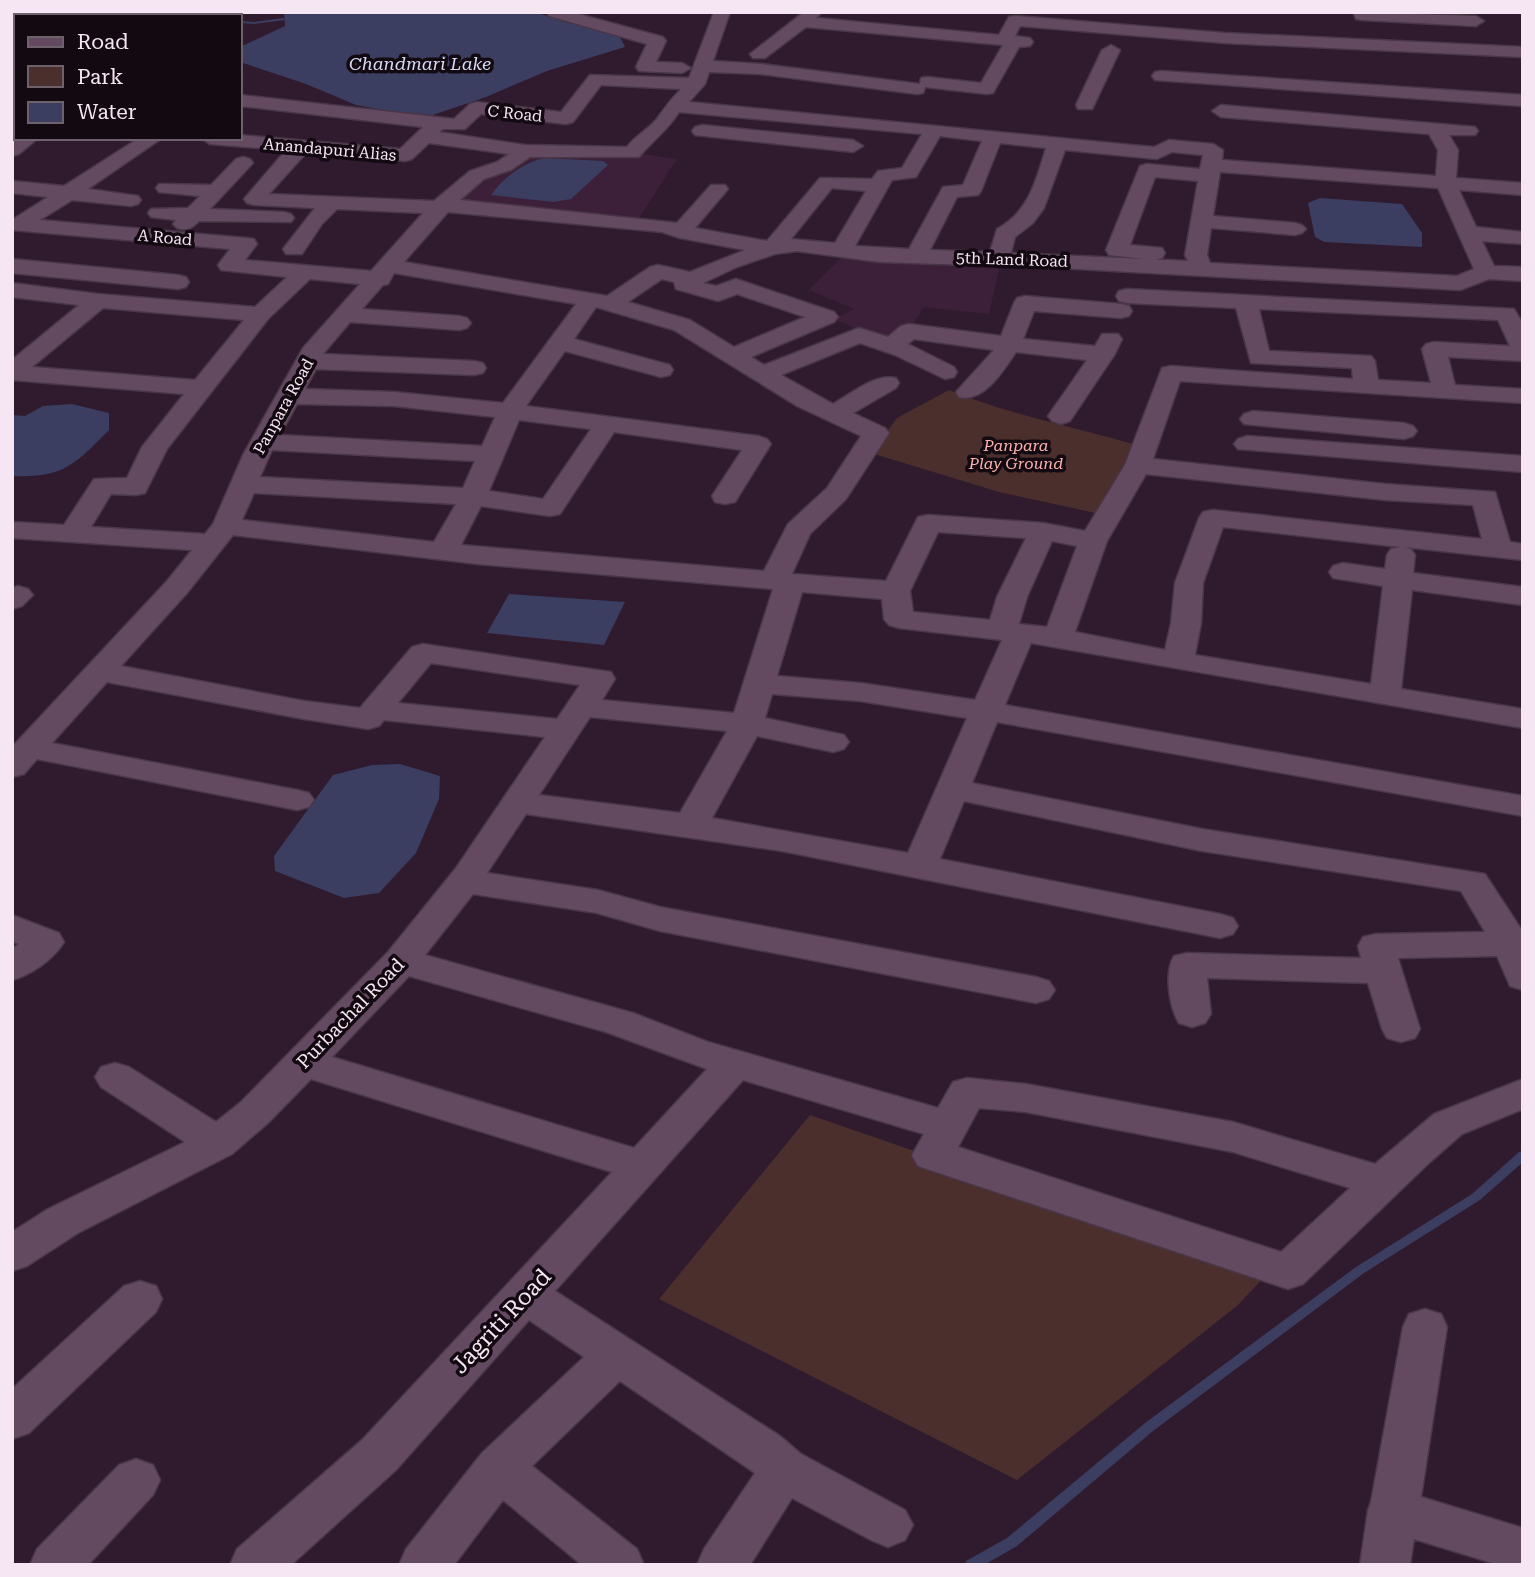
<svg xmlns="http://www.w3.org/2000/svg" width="1535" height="1577" font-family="'Roboto Serif',serif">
<rect width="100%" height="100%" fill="#301a2e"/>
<path fill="#3c2039" d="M529,154L629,157L643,154L677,159L637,221L453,204L482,176Z
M844,255L1001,260L989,314L924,307L912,326L888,341L833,319L854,309L809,290Z"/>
<path fill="#4a2f2d" d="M949,390C1010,415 1076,427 1140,446L1100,514L999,492L871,453L897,418Z
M810,1115L1268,1273L1238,1305L1017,1480L659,1299Z"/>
<path fill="#3b3d61" d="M284,12H534L620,37L625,47L547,71L486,97L424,118L356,105L306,84L240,62V47L285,26Z
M544,158L603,161L608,165L571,199L554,202L491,195C504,177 523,163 544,158Z
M1320,198L1402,204L1422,233V247L1324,242L1315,237L1308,203Z
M72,404L109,413V430C74,465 64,478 12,476V415L25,416L43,406Z
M509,594L625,602L604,645L487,633Z
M400,764L440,776L439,799L416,853L379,893L344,898L275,871L274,856L333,775L372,765Z"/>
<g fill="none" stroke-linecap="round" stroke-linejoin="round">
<path fill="#3b3d61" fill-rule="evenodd" d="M199,12H206L215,16H208Z
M283,18L285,20L254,24L240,23V21L254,22Z
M1523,1151V1162L1480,1200L1364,1273L1153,1431L1017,1546L984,1565H965L966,1561L1007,1538L1145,1423L1356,1267L1472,1194L1519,1152Z"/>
<g stroke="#493647" stroke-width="3">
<path id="street" d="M12,12H27L25,16H16V23L12,24Z
M33,12H100L102,15L36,16Z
M126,12H152L153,14L129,16Z
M571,12L663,37L666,41L656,62L682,63L691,68L682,73L639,71L636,67L647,44L549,16L547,13Z
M714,12H730L713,61L761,64L920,84L921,78L927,77L981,83L1003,45L806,27L765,58H753L750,54L804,12H822L816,18L999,35L1009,17L1015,16L1225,33L1523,47V57L1225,43L1020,26L1015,36L1030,38L1033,42L1030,46L1019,47L993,93L987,94L925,87L923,93L917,94L761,74L709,72L705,84L689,102L1131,145L1154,147L1169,140L1213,144L1223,150L1222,160L1436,176L1438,150L1429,134L1221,117L1212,111L1221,105L1475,127L1478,131L1475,135H1449L1458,150L1456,178L1523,183V195L1459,190L1476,227L1523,232V244L1482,241L1494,266L1523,267V281L1489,279L1460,290L1060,268L879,262L797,251L775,254L737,267L703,283L716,286L736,279L834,312L838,317L834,322L751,357L764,365L859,328L888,337L901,326L909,324L1001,336L1014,303L1017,298L1025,296L1121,304L1129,306L1132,311L1129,316L1121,318L1034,311L1023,339L1095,346L1102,334H1118L1122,339L1115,354L1070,421L1061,424L1052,421L1048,416L1087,360L1016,352C1004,370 984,403 959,397L956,392L994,350L914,339L908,344L954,367L957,372L954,377L945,379L895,355L860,343L781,375L833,404C851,394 875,373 896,378L899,383L896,388L853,413L885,428L889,433L846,499L810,534L792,574L886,581L918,517L928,515L1043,523L1085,531L1125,465L1162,368L1171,366L1353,379L1352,368L1251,363L1236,308L1127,303L1119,301L1116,296L1119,291L1127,289L1514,309L1523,324V361L1448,357L1455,385L1523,389V403L1180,381L1153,459L1385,484L1495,492L1510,542L1523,544V560L1404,547L1411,549L1415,555L1413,573L1523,587V605L1412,590L1401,689L1523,709V728L1031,643L1005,705L1523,796V816L997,722L972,783L1202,829L1485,874L1523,932V990L1510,986L1497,956L1398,958L1420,1029L1415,1038L1401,1042L1387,1038L1382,1029L1368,983L1207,978L1211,1014L1205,1023L1192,1027L1179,1023C1169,1007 1164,972 1174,956L1187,953L1361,958L1358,946L1363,937L1376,934L1485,932L1461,891L1202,851L964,801L940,859L1220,914L1233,918L1238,926L1233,934L1220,938L782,851L526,814L487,873L598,890L660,907L1036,977L1049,981L1055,990L1049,999L1036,1003L660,931L597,913L473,894L425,955L633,1013L708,1042L938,1108L953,1082L967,1078L1026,1084L1233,1122L1375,1164L1434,1114L1523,1079V1109L1462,1134L1430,1162L1303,1284L1288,1289L918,1166L912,1155L924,1134L743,1080L555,1291L780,1436L801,1454L905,1510L913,1525L905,1540L888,1547L871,1540L792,1498L750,1565H697L704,1549L755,1473L620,1381L532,1466L637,1549L644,1565H582L503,1500L454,1565H399L406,1549L482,1453L584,1357L529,1320L396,1470L291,1565H230L237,1549L362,1440L612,1172L311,1079L269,1122L232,1154L78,1233L27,1266L12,1271V1232L48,1209L185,1142L101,1087L95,1077L101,1067L115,1063L129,1067L216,1122L241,1102L388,952L456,868L545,737L384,720L379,726L368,729L304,719L107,682L52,743L297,790L309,793L314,800L309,807L297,810L37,759L24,774L12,777V747L167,581L192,550L12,538V522L64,525L94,479L127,478L142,447L184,394L12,380V360L79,305L12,297V283L98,294L255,307L287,277L221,270L218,265L230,249L12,230V220L48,197L12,193V181L64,186L139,138H162L88,189L138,196L141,200L138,204L131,206L72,200L40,220L246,238L254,239L257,244L245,260L371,271L423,213L337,209L322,224L302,254H286L283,249L315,208L254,205L247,203L244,199L286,150L210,144L201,138H240V135L400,149L423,127L240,106V95L454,119L470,104L477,102L561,112L590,75L689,78ZM601,85L681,89C671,99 664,109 656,120C647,130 635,136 627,147L525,145L439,132L443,129H465L481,114L566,124L573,122ZM679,112L922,134L902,168L878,171L872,179L820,178L767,241L695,228L728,189L725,185H711L677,223L460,200L484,179L511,170L530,157H639C652,141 668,130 679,112ZM940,136L982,141L963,185L943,187L909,249L855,246L892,180L916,177ZM429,143L509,154L497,162L470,171L434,201L269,194L307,152L405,161L412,159ZM1000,143L1046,148C1036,180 1029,212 997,229L990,252L930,250L957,197L978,195L981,191ZM1065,150L1157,159L1172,152L1203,155L1200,169L1147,164L1140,166L1106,250L1109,255L1154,260L1162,258L1165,253L1162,248L1130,245L1155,177L1198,181L1185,255L1188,261L1011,253L1015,237L1033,223L1044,208ZM1220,172L1438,188L1474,269L1457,276L1210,263L1207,255L1211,228L1295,235L1302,233L1306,229L1302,225L1295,223L1213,216ZM832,188L866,191L835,243L791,239ZM448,212L662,232L680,238L745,250L690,272L658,265L650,267L607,296L404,262ZM394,273L576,304L503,403L394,392L305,389L316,369L474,375L483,373L486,368L483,363L474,361L323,354L350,322L459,330L467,328L471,323L467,318L459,316L362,309L383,285L388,284ZM310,279L360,284L303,348L243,455L213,524L205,534L91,527L111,494L136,495L145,493L167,449L268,319ZM662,279L674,282L676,289L718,301L737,294L805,317L734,347L690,320L628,302ZM596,307L674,330L797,406L861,436L827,488L788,524L764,571L461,545L481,506L550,516L560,514L614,432L742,450L712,496L715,502L725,504L735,502L771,444L767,439L758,436L526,406L565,351L661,377L670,375L673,370L670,365L574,339ZM103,308L244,320L195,380L32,367ZM1259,309L1498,320L1510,346L1434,342L1426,344L1422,349L1431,383L1378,380L1375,361L1371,356L1269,351ZM297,404L394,406L495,417L482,446L280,435ZM519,420L591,429L543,499L489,491ZM272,450L475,461L463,488L260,477ZM1146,474L1385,500L1473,505L1482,539L1213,510L1203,512L1199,518L1175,583L1171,623L1165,650L1075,632L1107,541ZM254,493L456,504L434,542L242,520ZM1223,527L1400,547L1391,549L1387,555L1385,569L1343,563L1333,566L1329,572L1333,578L1383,586L1371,684L1195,655L1201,623L1203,583ZM938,532L1026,538L997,597L990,620L913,612L910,591ZM233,535L478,564L773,589L734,713L602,700L615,679L611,672L423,644L412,647L360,708L304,701L121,666L187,593ZM1052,541L1077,546L1047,627L1019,624L1027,597ZM802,592L882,599L884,619L889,625L899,628L1002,640L975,700L860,683L777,676ZM431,663L580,685L557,719L398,703ZM772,694L860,701L967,718L908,853L712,818L757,736L833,752L844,749L849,742L844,735L765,718ZM590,717L727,731L680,813L539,795ZM409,976L606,1032L707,1069L634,1148L332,1057ZM979,1108L1026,1112L1233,1152L1350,1188L1281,1252L958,1147Z
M1353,12L1476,16L1484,21L1476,26L1362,20L1356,19Z
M1111,45L1120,50L1094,105L1092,109H1078L1076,105L1102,50Z
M12,63H16V73H12Z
M1161,71L1523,95V106L1155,80L1152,76L1155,72Z
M702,125L853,140L863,146L853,152L695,135L692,131L695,127Z
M16,138H38L19,154L12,156V141Z
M243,157L250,159L253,163L210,209L284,212L291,214L294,218L291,222L199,221C191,229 187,231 177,228L173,224L176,220L151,217L148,213L151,209L188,208L200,196L159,192L156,188L159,184L211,185L236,159Z
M12,259L178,275L186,277L189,282L186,287L178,289L12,273Z
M1253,411L1404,423L1413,426L1417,431L1413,436L1404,439L1244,424L1240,419L1244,414Z
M1247,436L1523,456V472L1238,449L1234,444L1238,439Z
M18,586L28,589L33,595L22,606L12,609V588Z
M12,915L59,933L64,942C54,959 31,975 12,980V949L19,944L12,941Z
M140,1281L156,1286L162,1299L156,1312L29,1433L12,1439V1389L124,1286Z
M1425,1309L1441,1314L1447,1327L1421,1497L1523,1528V1565H1499L1414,1539L1410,1565H1360L1368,1510L1371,1502L1403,1327L1409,1314Z
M136,1459L153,1465L160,1480L153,1495L88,1565H30L37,1549L119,1465Z"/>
</g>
<use href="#street" fill="#644a61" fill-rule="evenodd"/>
</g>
<g text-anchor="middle" stroke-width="7" stroke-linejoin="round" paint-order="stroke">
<g font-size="16" fill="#f6e6f3" stroke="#120911">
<text transform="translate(515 113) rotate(6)" y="6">C Road</text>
<text transform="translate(330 149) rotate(5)" y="6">Anandapuri Alias</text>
<text transform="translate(165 237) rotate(5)" y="6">A Road</text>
<text transform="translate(1012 259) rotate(2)" y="6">5th Land Road</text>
<text transform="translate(283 406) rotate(-61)" y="6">Panpara Road</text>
</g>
<g font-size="16" font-style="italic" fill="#feb1ad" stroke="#120911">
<text x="1016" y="451">Panpara<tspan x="1016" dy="18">Play Ground</tspan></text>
</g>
<g font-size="18" font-style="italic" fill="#d8dbf6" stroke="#120911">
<text x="420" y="70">Chandmari Lake</text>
</g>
<g font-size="19" fill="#f6e6f3" stroke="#120911">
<text transform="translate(350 1013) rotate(-46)" y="7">Purbachal Road</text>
</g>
<g font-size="23" fill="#f6e6f3" stroke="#120911">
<text transform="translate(501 1321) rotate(-47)" y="8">Jagriti Road</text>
</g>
</g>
<rect width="1535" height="1577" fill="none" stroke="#f6e6f3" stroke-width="28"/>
<rect x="14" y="14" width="228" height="126" fill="#120911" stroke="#6d616b" stroke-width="2"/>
<rect x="28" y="37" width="35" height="10" fill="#644a61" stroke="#6d616b" stroke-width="2"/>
<text x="77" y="49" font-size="21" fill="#f6e6f3">Road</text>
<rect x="28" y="66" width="35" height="21" fill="#4a2f2d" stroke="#6d616b" stroke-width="2"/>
<text x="77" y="84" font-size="21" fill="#f6e6f3">Park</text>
<rect x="28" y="102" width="35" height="21" fill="#3b3d61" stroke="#6d616b" stroke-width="2"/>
<text x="77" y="119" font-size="21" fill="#f6e6f3">Water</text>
</svg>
